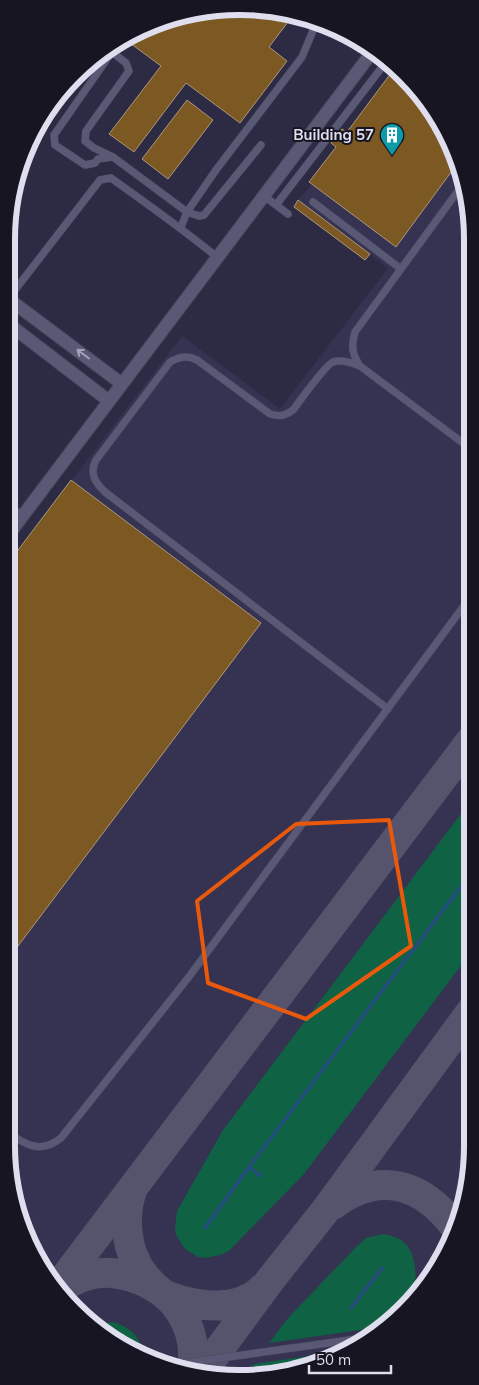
<svg xmlns="http://www.w3.org/2000/svg" width="479" height="1385" font-family="Mulish,sans-serif">
<rect width="100%" height="100%" fill="#2d2b44"/>
<path fill="#353252" d="M394,69L415,85L449,137L471,209L473,1146L465,1206L433,1275L369,1339L300,1371L209,1377L136,1355L64,1300L24,1234L6,1145V566L182,336L280,409L388,268L298,200L312,184L309,182L336,147L331,143L342,129L347,132Z"/>
<path fill="#0f6243" d="M472,799V951L304,1174L229,1251L220,1255L206,1258L198,1257L185,1249L176,1235L175,1228L177,1211L223,1130Z
M383,1234C418,1239 415,1265 416,1293L382,1327L269,1343L288,1318L356,1247L366,1238Z
M113,1322C130,1326 143,1339 142,1356L136,1355L97,1324Z
M342,1351L300,1371L244,1375L254,1364Z"/>
<g fill="none" stroke-linecap="round" stroke-linejoin="round">
<path stroke="#264a84" stroke-width="3" d="M249,1167L472,872
M205,1228L249,1167L261,1176
M351,1308L382,1268"/>
<path stroke="#56546c" stroke-width="30" d="M133,1188C124,1210 125,1241 136,1262C140,1272 148,1280 155,1287
M333,1205C379,1170 422,1183 455,1227
M57,1288L472,739
M58,1290C68,1283 78,1278 89,1275C103,1271 118,1273 131,1277C174,1290 199,1326 192,1371
M168,1296C196,1307 239,1313 263,1288
M201,1374L271,1279L325,1211L472,1010"/>
</g>
<path fill="#7c5823" stroke="#ab977c" d="M209,8L294,14L269,47L287,61L240,123L186,83L134,152L109,134L161,66L130,43L139,32Z
M394,69L415,85L449,137L457,164L396,247L309,182L336,147L331,143L342,129L347,132Z
M187,100L213,120L168,179L142,159Z
M298,200L370,254L365,260L294,207Z
M71,480L261,623L6,962V566Z"/>
<g fill="none" stroke-linecap="round" stroke-linejoin="round">
<g stroke="#4a485d" stroke-width="8">
<path id="lane" d="M112,52L126,63L129,71L86,131L85,141L94,148L113,157L187,212L199,216L204,215L261,145
M112,157L98,159L95,163L85,165L55,145L54,135L121,39
M463,184L355,332C351,346 352,354 360,366L471,449
M264,196L288,214
M313,202L401,269
M276,205L386,62
M181,227L187,212L216,170L302,57L317,21
M8,299L100,180L111,178C147,204 183,229 218,258
M360,366C351,363 342,359 333,362C325,365 300,401 293,410C285,416 279,417 270,414L197,360C187,355 179,357 170,362L96,460C89,473 95,483 105,492L388,709
M6,502L23,517
M6,1131C24,1144 40,1155 61,1138L188,978L472,595
M171,1365L371,1337"/>
</g>
<g stroke="#4a485d" stroke-width="14">
<path id="street" d="M6,297L122,384
M6,322L109,401
M6,538L373,51"/>
</g>
<use href="#lane" stroke="#5a5975" stroke-width="7"/>
<use href="#street" stroke="#5a5975" stroke-width="12"/>
</g>
<defs><path id="oneway-shaft" d="M-6 0H5M1.5-3L5.5 0L1.5 3" fill="none" stroke-width="1.6" stroke-linecap="round" stroke-linejoin="round" transform="scale(1.25)"/></defs>
<use stroke="#a3a2b8" href="#oneway-shaft" transform="translate(83 354) rotate(-143)"/>
<path fill="none" stroke="#e8590c" stroke-width="4" stroke-linejoin="round" d="M389,820L411,946L306,1019L208,983L197,901L296,824Z"/>
<defs>
<g id="building-pin" transform="scale(1.25)"><path d="M0 17L-7.5 6A9.5 9.5 0 1 1 7.5 6Z" fill="#0f9aa8" stroke="#161521"/><path d="M-4-6H4V6H1V3H-1V6H-4ZM-2.5-4.3h1.7v1.8h-1.7ZM.8-4.3h1.7v1.8H.8ZM-2.5-1h1.7V.8h-1.7ZM.8-1h1.7V.8H.8Z" fill="#fff"/></g>
</defs>
<g fill-rule="evenodd">
<use href="#building-pin" x="392" y="135"/>
</g>
<g text-anchor="middle" stroke-width="4" stroke-linejoin="round" paint-order="stroke">
<g font-size="15" font-weight="bold" fill="#dfdeef" stroke="#161521" text-anchor="end">
<text x="374" y="140">Building 57</text>
</g>
</g>
<path d="M0 0H479V1385H0ZM239 15H240A224 224 0 0 1 464 239V1146A224 224 0 0 1 240 1370H239A224 224 0 0 1 15 1146V239A224 224 0 0 1 239 15Z" fill="#161521" fill-rule="evenodd"/>
<path fill="none" stroke="#dfdeef" stroke-width="6" d="M239 15H240A224 224 0 0 1 464 239V1146A224 224 0 0 1 240 1370H239A224 224 0 0 1 15 1146V239A224 224 0 0 1 239 15Z"/>
<path d="M309 1365v8h82v-8" fill="none" stroke="#dfdeef" stroke-width="2.5"/>
<text x="316" y="1365" font-size="15" fill="#dfdeef" stroke="#161521" stroke-width="4" paint-order="stroke">50 m</text>
</svg>
